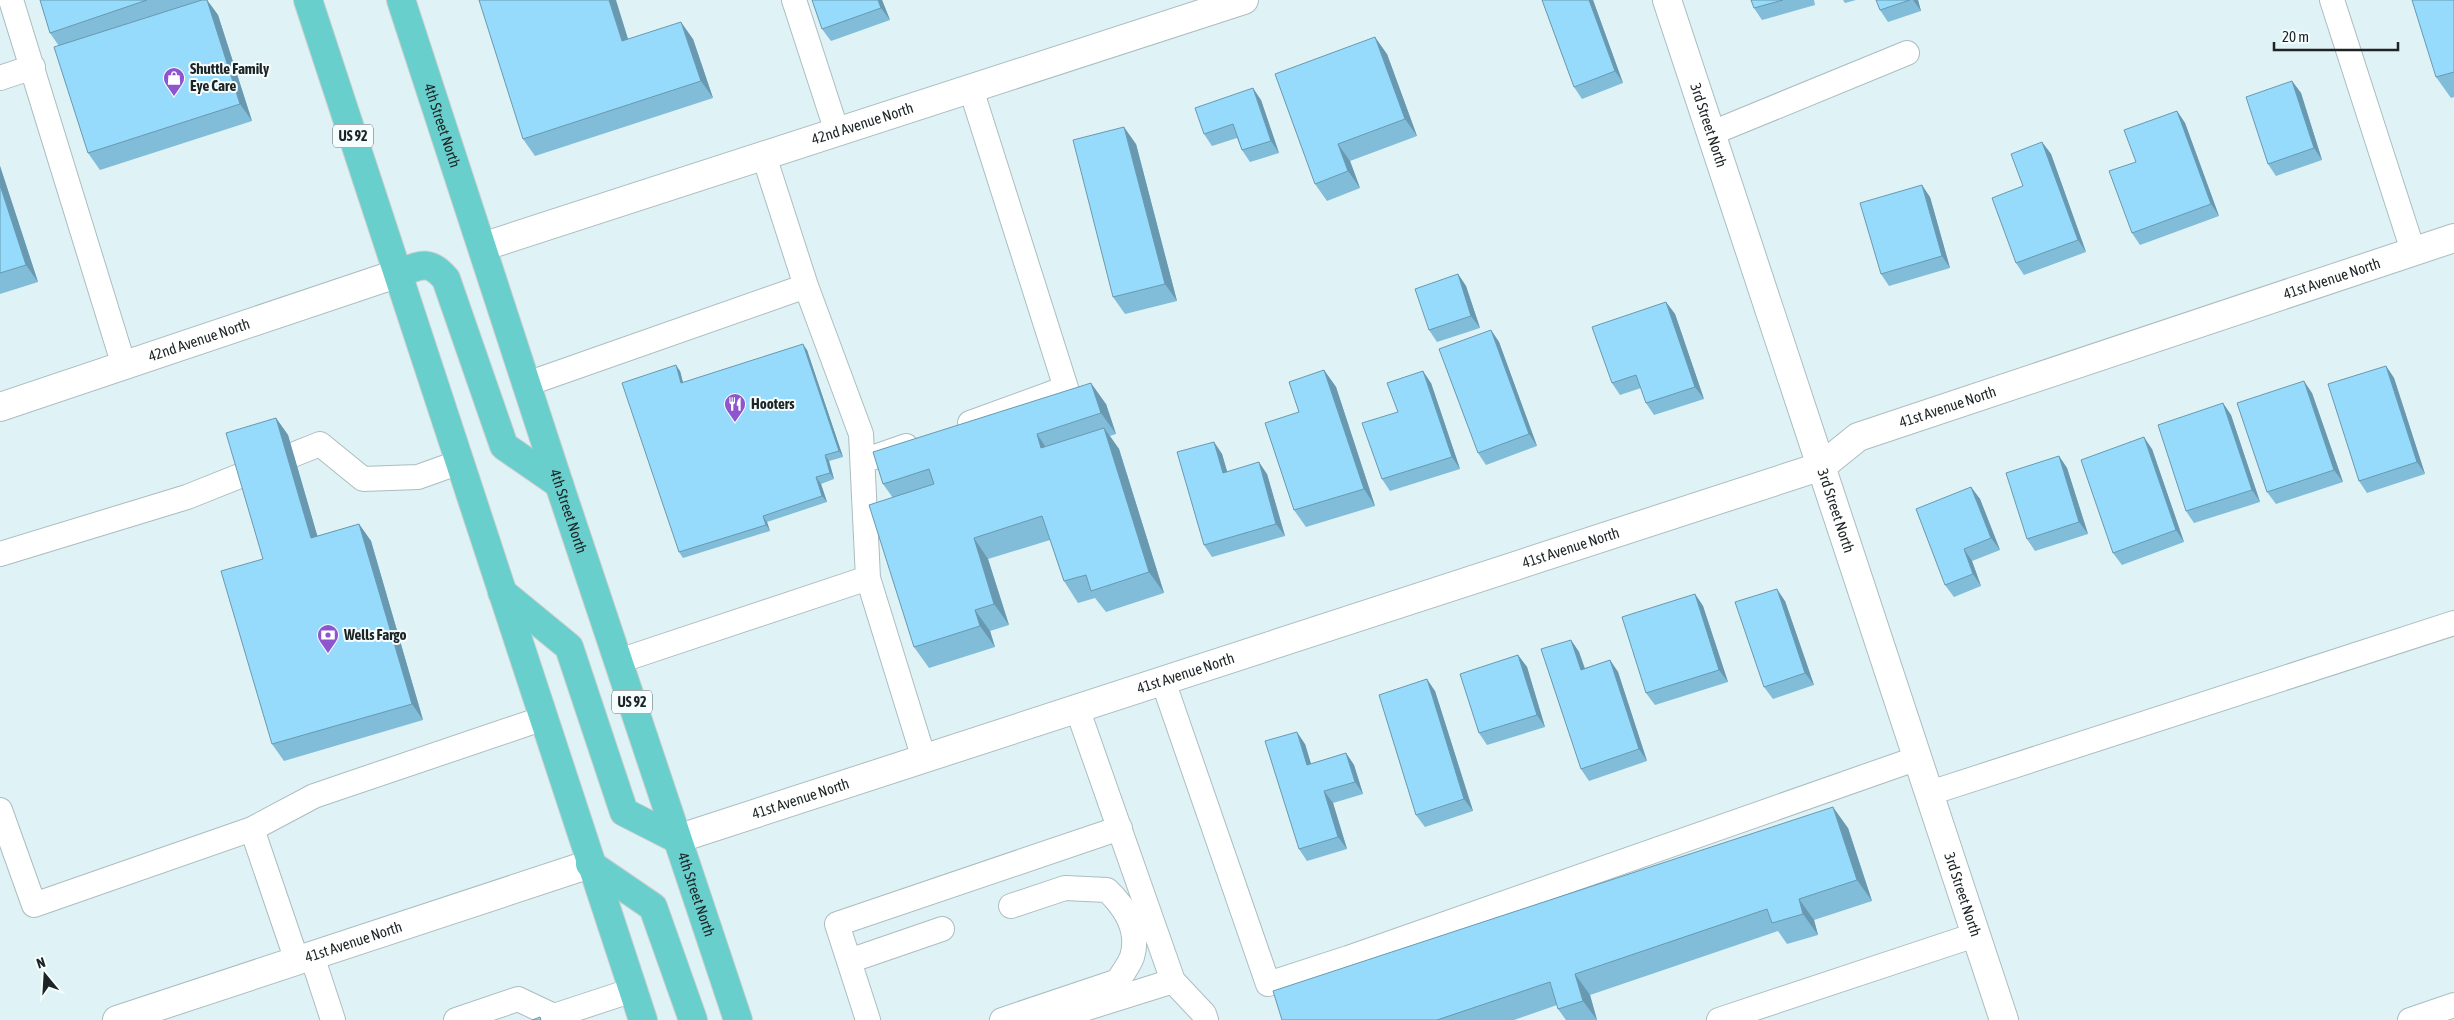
<svg xmlns="http://www.w3.org/2000/svg" width="2454" height="1020" font-family="'Asap Condensed',sans-serif">
<rect width="100%" height="100%" fill="#dff2f5"/>
<g fill="none" stroke-linecap="round" stroke-linejoin="round">
<g stroke="#abbdc0" stroke-width="26">
<path id="service" d="M11,0L124,366
M794,0L837,132
M2332,0L2413,251
M0,78L33,67
M1712,133L1907,53
M764,156L806,286L861,434L868,578
M527,384L806,286
M970,423L1066,388L971,89
M863,461L906,446
M0,554L187,497L320,444L363,479L418,477L460,462
M619,661L868,578L924,759
M1163,681L1268,984L1348,958L1918,758
M1930,793L2454,623
M0,810L34,905L252,829L314,796L544,718
M252,829L297,961
M312,956L333,1020
M849,961L942,929
M1173,981L1204,1014L1206,1020
M554,1016L633,990
M456,1020L518,999L554,1016L556,1020
M868,1020L837,924L1120,828
M1002,1020L1118,981C1122,974 1129,965 1132,957C1140,931 1125,907 1107,890L1065,888L1011,906
M1049,1020L1173,981L1077,708
M1719,1020L1975,935
M2410,1020L2454,1005"/>
</g>
<g stroke="#abbdc0" stroke-width="30">
<g id="minor">
<path id="s1" d="M1667,0L2004,1020"/>
<path id="s2" d="M482,247L1244,0"/>
<path id="s3" d="M0,407L399,273"/>
<path id="s4" d="M677,839L1822,466L1858,437L2454,238"/>
<path id="s5" d="M117,1020L590,864"/>
</g>
</g>
<g stroke="#cdcfcf" stroke-width="30">
<g id="primary">
<path d="M308,0L643,1020"/>
<path id="s6" d="M401,0L559,484L738,1020"/>
<path d="M399,273C421,265 429,259 446,279L504,446L559,484"/>
<path d="M502,592L569,647L624,812L677,839"/>
<path d="M590,864L653,907L693,1020"/>
</g>
</g>
<use href="#service" stroke="#fff" stroke-width="24"/>
<use href="#minor" stroke="#fff" stroke-width="28"/>
<use href="#primary" stroke="#68cfcc" stroke-width="28"/>
</g>
<path fill="#81bcd8" d="M40,0H208H207L218,15L252,121L100,170L88,153L59,46L50,33Z
M882,0L890,20L831,41L822,29Z
M1542,0H1593L1623,83L1582,99L1574,87Z
M1751,0H1814L1815,5L1762,20L1754,8Z
M1843,0H1856L1845,3Z
M1876,0H1918L1921,11L1888,22L1880,10Z
M2454,0V97L2451,98L2436,77Z
M628,39H693L713,98L535,156L523,139Z
M1387,54L1417,136L1350,161L1360,188L1327,201L1315,184Z
M2292,81L2301,93L2322,160L2276,176L2268,164Z
M1261,100L1279,153L1250,162L1242,150L1237,138L1212,146L1204,134Z
M2177,111L2185,123L2219,216L2140,245L2132,233L2136,162Z
M2042,142L2051,154L2086,252L2024,275L2016,263L2023,186Z
M1136,144L1177,301L1125,314L1113,297Z
M0,166L38,282L0,294Z
M1930,197L1950,268L1889,286L1881,274Z
M1458,274L1466,286L1480,328L1437,342L1429,330Z
M1666,302L1675,314L1704,399L1654,415L1646,403L1641,388L1620,395L1612,383Z
M1491,330L1499,342L1537,446L1486,465L1478,453Z
M807,350L843,457L829,461L834,479L821,484L827,502L767,522L770,531L683,558L679,552L680,371L683,383Z
M2386,366L2394,378L2425,474L2367,493L2359,481Z
M1324,370L1336,387L1375,506L1306,527L1294,510L1299,412Z
M1431,383L1460,469L1390,491L1382,479L1398,412Z
M2312,393L2343,482L2276,504L2267,492Z
M2223,403L2231,415L2260,502L2194,523L2186,511Z
M1106,404L1116,434L1110,436L1119,449L1164,593L1106,612L1095,598L1078,603L1064,581L1050,540L988,559L1009,625L990,631L995,647L929,668L914,647L893,498L883,484Z
M276,418L288,435L317,536L359,524L371,541L423,720L284,761L272,744L263,559Z
M1214,442L1222,454L1227,471L1267,474L1285,536L1212,557L1204,545Z
M2152,449L2184,542L2122,565L2113,553Z
M2059,456L2067,468L2088,534L2035,551L2027,539Z
M1971,487L1980,499L2000,550L1972,561L1981,586L1954,597L1945,585Z
M1695,594L1703,606L1728,682L1655,705L1646,693Z
M1785,601L1814,685L1773,699L1764,687Z
M1571,640L1579,652L1585,668L1610,660L1618,672L1647,761L1589,781L1581,769Z
M1518,655L1527,667L1545,727L1487,745L1479,733Z
M1435,691L1473,811L1425,827L1416,815Z
M1305,744L1311,764L1346,753L1354,765L1363,794L1333,803L1347,849L1307,861L1299,849Z
M1848,828L1872,901L1814,920L1818,935L1787,944L1778,931L1590,995L1597,1020H1566L1558,1009L1557,1005L1514,1020H1282Z"/>
<path fill="#6999b0" d="M207,0L218,15L252,121L240,104Z
M609,0H616L634,58L622,41Z
M878,0H882L890,20L881,8Z
M1589,0H1593L1623,83L1615,71Z
M1913,0H1918L1921,11Z
M681,22L693,39L713,98L701,81Z
M1375,37L1387,54L1417,136L1405,119Z
M2292,81L2301,93L2322,160L2314,148Z
M1253,88L1261,100L1279,153L1271,141Z
M2177,111L2185,123L2219,216L2211,204Z
M1124,127L1136,144L1177,301L1165,284Z
M2042,142L2051,154L2086,252L2078,240Z
M1338,144L1350,161L1360,188L1348,171Z
M0,166L38,282L26,265L0,185Z
M1922,185L1930,197L1950,268L1942,256Z
M1458,274L1466,286L1480,328L1471,316Z
M1666,302L1675,314L1704,399L1695,387Z
M1491,330L1499,342L1537,446L1529,434Z
M803,344L807,350L843,457L839,451Z
M676,365L680,371L685,390L681,383Z
M2386,366L2394,378L2425,474L2417,462Z
M1324,370L1336,387L1375,506L1364,489Z
M1423,371L1431,383L1460,469L1452,457Z
M2304,381L2312,393L2343,482L2334,470Z
M1091,383L1106,404L1116,434L1101,413Z
M2223,403L2231,415L2260,502L2252,490Z
M276,418L288,435L323,555L311,538Z
M1104,428L1119,449L1164,593L1149,572Z
M1037,434L1051,455L1041,448Z
M2144,437L2152,449L2184,542L2176,530Z
M1214,442L1222,454L1231,485L1223,473Z
M825,455L829,461L834,479L830,473Z
M2059,456L2067,468L2088,534L2079,522Z
M1259,462L1267,474L1285,536L1276,524Z
M816,477L821,484L827,502L822,496Z
M1971,487L1980,499L2000,550L1991,538Z
M763,516L767,522L770,531L766,525Z
M359,524L371,541L423,720L412,704Z
M974,538L988,559L1009,625L994,604Z
M1964,549L1972,561L1981,586L1973,574Z
M1777,589L1785,601L1814,685L1805,673Z
M1695,594L1703,606L1728,682L1719,670Z
M975,610L990,631L995,647L980,626Z
M1571,640L1579,652L1589,682L1581,670Z
M1518,655L1527,667L1545,727L1537,715Z
M1610,660L1618,672L1647,761L1639,749Z
M1427,679L1435,691L1473,811L1464,799Z
M1297,732L1305,744L1315,777L1307,765Z
M1346,753L1354,765L1363,794L1355,782Z
M1324,791L1333,803L1347,849L1338,837Z
M1833,807L1848,828L1872,901L1857,880Z
M1799,899L1814,920L1818,935L1803,914Z
M1575,974L1590,995L1597,1020L1583,1001Z"/>
<path fill="#96dbfb" stroke="#6999b0" d="M40,0H147L50,33Z
M202,0H207L240,104L88,153L54,47Z
M479,0H609L622,41L681,22L701,81L523,139Z
M812,0H878L881,8L822,29Z
M1542,0H1589L1615,71L1574,87Z
M1751,0H1783L1754,8Z
M1876,0H1910L1880,10Z
M2412,0H2454V72L2436,77Z
M1375,37L1405,119L1338,144L1348,171L1315,184L1275,74Z
M2292,81L2314,148L2268,164L2246,97Z
M1253,88L1271,141L1242,150L1233,124L1204,134L1195,108Z
M2177,111L2211,204L2132,233L2109,171L2136,162L2124,130Z
M1124,127L1165,284L1113,297L1073,140Z
M2042,142L2078,240L2016,263L1992,198L2023,186L2011,154Z
M0,185L26,265L0,273Z
M1922,185L1942,256L1881,274L1860,203Z
M1458,274L1471,316L1429,330L1415,289Z
M1666,302L1695,387L1646,403L1636,375L1612,383L1592,327Z
M1491,330L1529,434L1478,453L1439,349Z
M803,344L839,451L825,455L830,473L816,477L822,496L763,516L766,525L679,552L622,383L676,365L681,383Z
M2386,366L2417,462L2359,481L2328,384Z
M1324,370L1364,489L1294,510L1265,423L1299,412L1289,382Z
M1423,371L1452,457L1382,479L1362,423L1398,412L1387,383Z
M2304,381L2334,470L2267,492L2237,403Z
M1091,383L1101,413L1037,434L1041,448L1104,428L1149,572L1091,591L1086,575L1064,581L1042,516L974,538L994,604L975,610L980,626L914,647L869,505L934,484L929,469L883,484L873,452Z
M2223,403L2252,490L2186,511L2158,425Z
M276,418L311,538L359,524L412,704L272,744L221,571L263,559L226,433Z
M2144,437L2176,530L2113,553L2081,460Z
M1214,442L1223,473L1259,462L1276,524L1204,545L1177,452Z
M2059,456L2079,522L2027,539L2006,473Z
M1971,487L1991,538L1964,549L1973,574L1945,585L1916,509Z
M1777,589L1805,673L1764,687L1735,602Z
M1695,594L1719,670L1646,693L1622,617Z
M1571,640L1581,670L1610,660L1639,749L1581,769L1541,649Z
M1518,655L1537,715L1479,733L1460,674Z
M1427,679L1464,799L1416,815L1379,695Z
M1297,732L1307,765L1346,753L1355,782L1324,791L1338,837L1299,849L1265,741Z
M1833,807L1857,880L1799,899L1803,914L1772,923L1767,909L1575,974L1583,1001L1558,1009L1550,982L1437,1020H1282L1273,991Z
M540,1017L541,1020H532Z"/>
<defs>
<g id="shop-pin" transform="scale(1.125)"><path d="M0 17L-7.5 6A9.5 9.5 0 1 1 7.5 6Z" fill="#8e56ce" stroke="#f5fdfe"/><path d="M-5-2.5h2.3a2.7 3.5 0 0 1 5.4 0H5L5.5 6h-11ZM-1.5-2.5h3a1.5 2.3 0 0 0-3 0Z" fill="#fff"/></g>
<g id="restaurant-pin" transform="scale(1.125)"><path d="M0 17L-7.5 6A9.5 9.5 0 1 1 7.5 6Z" fill="#8e56ce" stroke="#f5fdfe"/><path d="M-5-6h1v4h1v-4h1v4h1v-4h1v5L-1.5 .5V6h-2V.5L-5-1ZM5-6V6H3V1.5H1.5Q1.5-4 5-6Z" fill="#fff"/></g>
<g id="bank-pin" transform="scale(1.125)"><path d="M0 17L-7.5 6A9.5 9.5 0 1 1 7.5 6Z" fill="#8e56ce" stroke="#f5fdfe"/><path d="M-6-4H6V4H-6ZM0-2.3a2.3 2.3 0 1 0 0 4.6a2.3 2.3 0 1 0 0-4.6Z" fill="#fff"/></g>
</defs>
<g fill-rule="evenodd">
<use href="#shop-pin" x="174" y="78"/>
<use href="#restaurant-pin" x="735" y="404"/>
<use href="#bank-pin" x="328" y="635"/>
</g>
<g text-anchor="middle" stroke-width="4" stroke-linejoin="round" paint-order="stroke">
<g fill="#f5fdfe" stroke="#5e6566" stroke-width="1">
<rect x="333" y="124.5" width="40" height="23" rx="4"/>
<rect x="612" y="690.5" width="40" height="23" rx="4"/>
</g>
<g font-size="14" font-weight="bold" fill="#1d2425">
<text x="353" y="141">US 92</text>
<text x="632" y="707">US 92</text>
</g>
<g font-size="15" font-weight="bold" fill="#1d2425" stroke="#f5fdfe" text-anchor="start">
<text x="190" y="74">Shuttle Family<tspan x="190" dy="17">Eye Care</tspan></text>
<text x="751" y="409">Hooters</text>
<text x="344" y="640">Wells Fargo</text>
</g>
<g font-size="15" fill="#1d2425" stroke="#f5fdfe">
<text dy="5" stroke="none"><textPath href="#s2" startOffset="400">42nd Avenue North</textPath></text>
<text dy="5" stroke="none"><textPath href="#s1" startOffset="132">3rd Street North</textPath></text>
<text dy="5" stroke="none"><textPath href="#s6" startOffset="132">4th Street North</textPath></text>
<text dy="5" stroke="none"><textPath href="#s4" startOffset="1750">41st Avenue North</textPath></text>
<text dy="5" stroke="none"><textPath href="#s3" startOffset="210">42nd Avenue North</textPath></text>
<text dy="5" stroke="none"><textPath href="#s4" startOffset="1345">41st Avenue North</textPath></text>
<text dy="5" stroke="none"><textPath href="#s6" startOffset="538">4th Street North</textPath></text>
<text dy="5" stroke="none"><textPath href="#s1" startOffset="538">3rd Street North</textPath></text>
<text dy="5" stroke="none"><textPath href="#s4" startOffset="940">41st Avenue North</textPath></text>
<text dy="5" stroke="none"><textPath href="#s4" startOffset="535">41st Avenue North</textPath></text>
<text dy="5" stroke="none"><textPath href="#s4" startOffset="130">41st Avenue North</textPath></text>
<text dy="5" stroke="none"><textPath href="#s6" startOffset="942">4th Street North</textPath></text>
<text dy="5" stroke="none"><textPath href="#s1" startOffset="942">3rd Street North</textPath></text>
<text dy="5" stroke="none"><textPath href="#s5" startOffset="249">41st Avenue North</textPath></text>
</g>
</g>
<g transform="translate(45 975) rotate(342)" stroke="#f5fdfe" stroke-width="4" paint-order="stroke">
<path d="M0-4L9 19L0 12L-9 19Z" fill="#1d2425"/>
<text y="-8" font-size="14" font-weight="bold" text-anchor="middle" fill="#1d2425">N</text>
</g>
<path d="M2274 42v8h124v-8" fill="none" stroke="#1d2425" stroke-width="2.5"/>
<text x="2282" y="42" font-size="15" fill="#1d2425" stroke="#f5fdfe" stroke-width="4" paint-order="stroke">20 m</text>
</svg>
